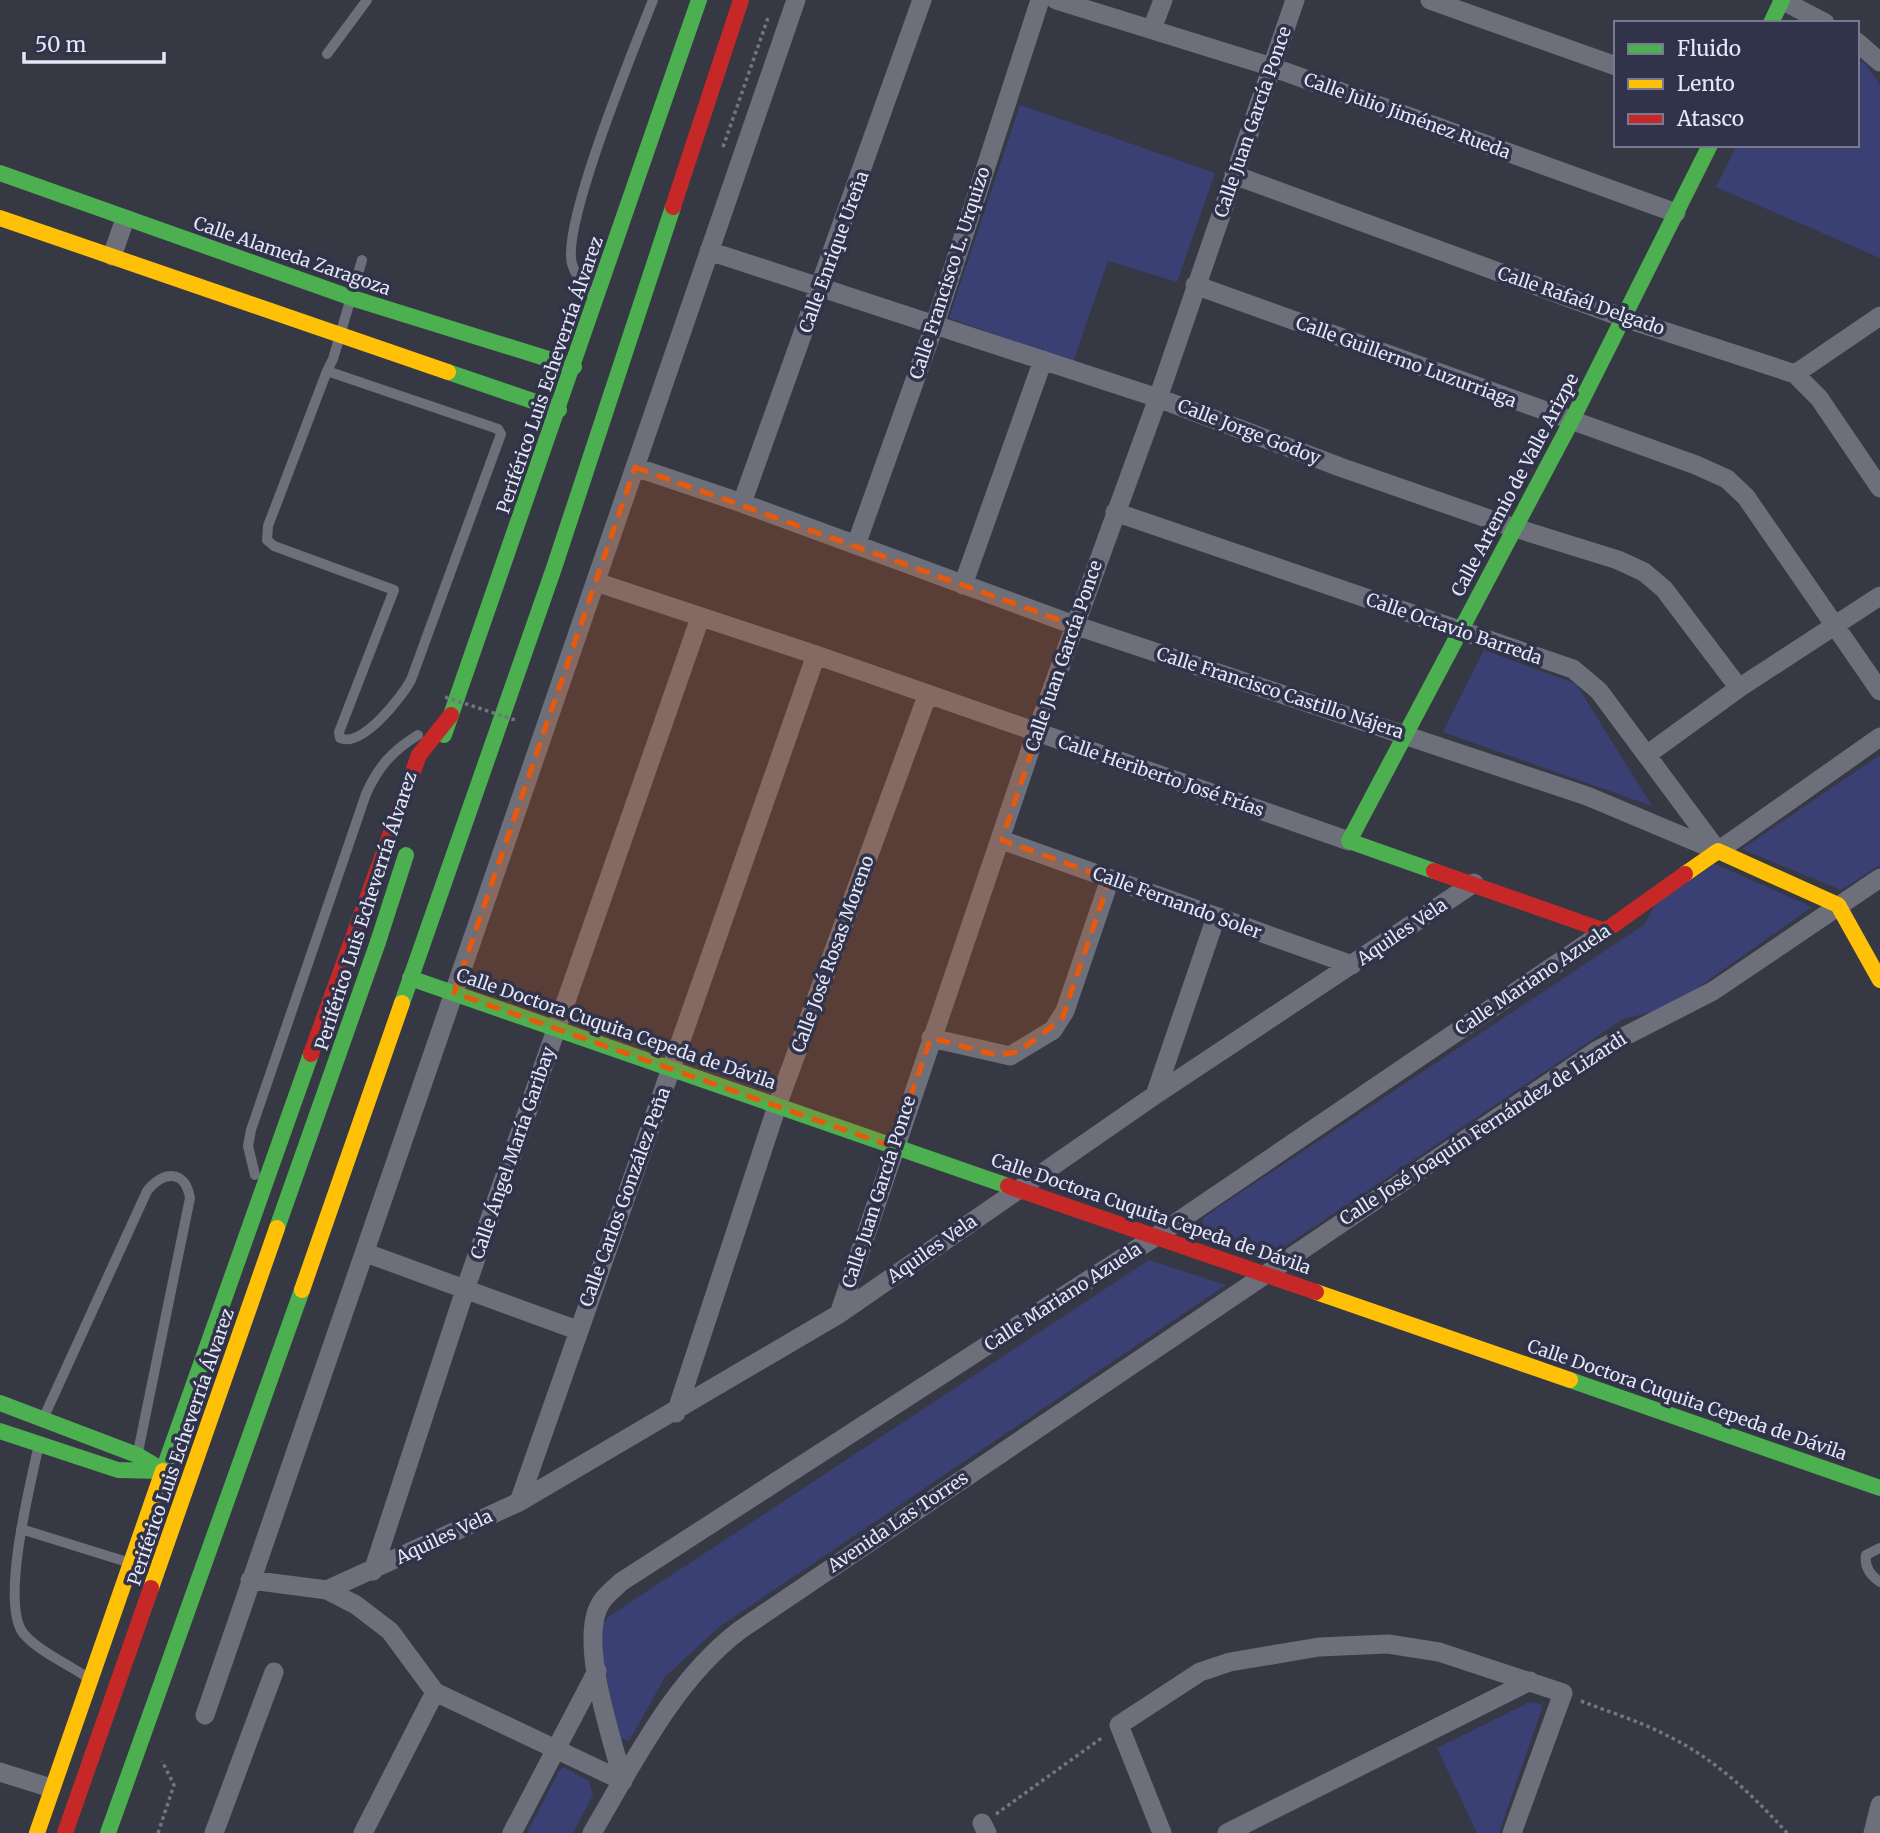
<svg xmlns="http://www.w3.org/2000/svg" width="1880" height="1833" font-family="Merriweather,serif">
<rect width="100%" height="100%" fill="#363844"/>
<path fill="#3b4074" d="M1857,59L1865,63L1880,85V258L1716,187L1737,145H1857Z
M1020,105L1215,173L1177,282L1108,261L1073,362L949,318Z
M1484,650L1576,684L1652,806L1443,732Z
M1880,755V865L1841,890L1742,849Z
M1715,864L1812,907L1669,1008L1623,1019L1269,1257L1207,1237L1200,1228L1204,1217L1645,924L1655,904Z
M1149,1260L1226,1285L719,1627L665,1677L629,1741L619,1738L598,1631L608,1617Z
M1530,1702L1543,1705L1499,1833H1477L1437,1748Z
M564,1767L589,1781L593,1795L573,1833H527L559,1771Z"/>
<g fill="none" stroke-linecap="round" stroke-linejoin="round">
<path stroke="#737580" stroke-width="3.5" stroke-dasharray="3.5 3.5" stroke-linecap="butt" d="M723,147L769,15
M1581,1701C1609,1712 1639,1721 1666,1735C1714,1758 1752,1794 1787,1833
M996,1814L1103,1737
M158,1833L174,1785L162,1761"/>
<path stroke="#6d6f7b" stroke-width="10" d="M327,54L367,0
M588,292C582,284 575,274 572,264C561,225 635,46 653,0
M327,371L498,429L501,434L411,680C401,698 362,748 340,738L339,732L394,590L274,546L267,540L268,526L327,371L333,359L362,260
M255,1175L248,1146L251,1130L366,794C378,767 392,751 418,735
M43,1419L147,1191C162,1172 185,1168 190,1198L138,1452
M39,1444C31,1482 0,1602 23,1633C38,1651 66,1663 85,1676
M21,1529L124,1561
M1880,1548L1866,1555C1864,1567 1870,1575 1880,1582"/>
<path stroke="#6d6f7b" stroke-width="19" d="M1056,0L1272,67L1676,213
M1430,0L1616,66
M1782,0L1825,23
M1152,29L1163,0
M1857,42L1880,62
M1234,175L1624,318L1795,374L1819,398L1880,488
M709,251L1158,398L1340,467L1515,528L1618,560L1644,572L1664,589L1739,688
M112,256L125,219
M1195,285L1696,465L1727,479L1746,497L1880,691
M1795,374L1880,316
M635,467L742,503L1074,625L1587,796L1718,851
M742,503L922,0
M1115,512L1573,669L1599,691L1717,850
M856,545L935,324L1040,0
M596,582L816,655L1349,841
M963,585L1043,360
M1648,754L1739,688L1880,596
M1002,840L1352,965
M1718,851L1880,737
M931,1038L1010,1056L1053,1030L1065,1011L1110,879
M1155,1095L1216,917
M366,1253L577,1330
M839,1314L1036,733L1158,398L1295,0
M676,1413L777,1106L927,696
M519,1502L816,655
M373,1571L465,1290L700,618
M250,1580L327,1590L356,1605L390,1631L435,1692L623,1781
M327,1590L519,1502L839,1314L1155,1095L1474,883
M205,1715L796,0
M0,1772L51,1788
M623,1781C613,1741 576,1637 602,1601C607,1594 615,1588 621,1582L1155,1237L1605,931
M982,1823L987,1833
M214,1833L274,1672
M363,1833L435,1692
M512,1833L597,1671
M592,1833C634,1762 674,1680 740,1630L1596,1051L1713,991L1880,878
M1162,1833L1119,1725L1200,1672L1230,1662L1319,1647L1388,1644L1439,1652L1563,1693L1512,1833
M1227,1833L1530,1681
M1873,1833L1880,1805"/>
<path stroke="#4caf50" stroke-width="16" d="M1771,23L1782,0
M0,173L352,298L574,367
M448,372L559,410
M444,735L699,0
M1434,871L1349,841L1571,422L1710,145
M378,942L406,855
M410,978L1008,1186
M402,1003L554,568L673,207
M1570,1380L1880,1488
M0,1403L137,1455L164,1471
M0,1431L118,1470L160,1471
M163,1471L311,1054
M108,1833L302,1290"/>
<path stroke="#ffc107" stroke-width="16" d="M0,218L448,372
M1685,874L1718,851L1838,905L1880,980
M302,1290L402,1003
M1316,1292L1570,1380
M37,1833L163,1471"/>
<path stroke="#c62828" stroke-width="16" d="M673,207L741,0
M1434,871L1605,931L1685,874
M311,1054L419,755L451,715
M1008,1186L1316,1292"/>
<path stroke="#737580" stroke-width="3.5" stroke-dasharray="3.5 3.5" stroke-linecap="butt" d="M445,697L515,720"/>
<path stroke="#4caf50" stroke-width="16" d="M277,1228L378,942"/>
<path stroke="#ffc107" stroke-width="16" d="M151,1588L277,1228"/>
<path stroke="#c62828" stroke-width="16" d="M65,1833L151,1588"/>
</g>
<path fill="#e8590c" fill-opacity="0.2" stroke="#e8590c" stroke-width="5" stroke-dasharray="14 9" stroke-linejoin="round" d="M635,467L1074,625L1002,840L1110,879L1062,1019L1018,1052L995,1055L931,1038L893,1147L454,993Z"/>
<g text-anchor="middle" stroke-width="7" stroke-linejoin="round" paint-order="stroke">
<g font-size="18" fill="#e4e7f7" stroke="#30334a">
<text transform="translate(1407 116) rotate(20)" y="6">Calle Julio Jiménez Rueda</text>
<text transform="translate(1253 122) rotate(-71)" y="6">Calle Juan García Ponce</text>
<text transform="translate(834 252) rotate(-70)" y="6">Calle Enrique Ureña</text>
<text transform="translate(292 256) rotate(19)" y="6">Calle Alameda Zaragoza</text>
<text transform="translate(950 273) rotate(-72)" y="6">Calle Francisco L. Urquizo</text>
<text transform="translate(1581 301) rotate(19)" y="6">Calle Rafaél Delgado</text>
<text transform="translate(1406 362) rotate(20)" y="6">Calle Guillermo Luzurriaga</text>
<text transform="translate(550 375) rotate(-71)" y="6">Periférico Luis Echeverría Álvarez</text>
<text transform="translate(1249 432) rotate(21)" y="6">Calle Jorge Godoy</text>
<text transform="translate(1515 485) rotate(-62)" y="6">Calle Artemio de Valle Arizpe</text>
<text transform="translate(1454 629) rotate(19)" y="6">Calle Octavio Barreda</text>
<text transform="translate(1064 656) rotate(-71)" y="6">Calle Juan García Ponce</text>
<text transform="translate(1280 693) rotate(18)" y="6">Calle Francisco Castillo Nájera</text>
<text transform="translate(1161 776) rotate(19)" y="6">Calle Heriberto José Frías</text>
<text transform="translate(1177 903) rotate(20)" y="6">Calle Fernando Soler</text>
<text transform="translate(366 911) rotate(-72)" y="6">Periférico Luis Echeverría Álvarez</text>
<text transform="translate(1402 932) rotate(-34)" y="6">Aquiles Vela</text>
<text transform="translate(833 954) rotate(-70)" y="6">Calle José Rosas Moreno</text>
<text transform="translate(1533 980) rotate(-34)" y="6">Calle Mariano Azuela</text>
<text transform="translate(616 1029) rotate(19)" y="6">Calle Doctora Cuquita Cepeda de Dávila</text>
<text transform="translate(1483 1129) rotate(-33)" y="6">Calle José Joaquín Fernández de Lizardi</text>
<text transform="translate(513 1153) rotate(-71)" y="6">Calle Ángel María Garibay</text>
<text transform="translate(879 1192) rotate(-72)" y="6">Calle Juan García Ponce</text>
<text transform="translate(625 1197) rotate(-70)" y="6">Calle Carlos González Peña</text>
<text transform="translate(1151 1214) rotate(19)" y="6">Calle Doctora Cuquita Cepeda de Dávila</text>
<text transform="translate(932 1249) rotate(-35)" y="6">Aquiles Vela</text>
<text transform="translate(1063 1297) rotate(-33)" y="6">Calle Mariano Azuela</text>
<text transform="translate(1687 1400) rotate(19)" y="6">Calle Doctora Cuquita Cepeda de Dávila</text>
<text transform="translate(181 1447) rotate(-71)" y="6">Periférico Luis Echeverría Álvarez</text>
<text transform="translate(898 1522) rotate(-34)" y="6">Avenida Las Torres</text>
<text transform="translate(444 1537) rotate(-25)" y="6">Aquiles Vela</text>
</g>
</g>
<rect x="1614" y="21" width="245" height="126" fill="#30334a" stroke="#787b8f" stroke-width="2"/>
<rect x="1628" y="44" width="35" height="10" fill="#4caf50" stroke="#787b8f" stroke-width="2"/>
<text x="1677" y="56" font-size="21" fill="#e4e7f7">Fluido</text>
<rect x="1628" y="79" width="35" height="10" fill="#ffc107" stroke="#787b8f" stroke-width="2"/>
<text x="1677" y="91" font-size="21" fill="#e4e7f7">Lento</text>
<rect x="1628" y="114" width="35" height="10" fill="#c62828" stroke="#787b8f" stroke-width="2"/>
<text x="1677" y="126" font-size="21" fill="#e4e7f7">Atasco</text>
<path d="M24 52v10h140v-10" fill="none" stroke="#e4e7f7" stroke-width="3.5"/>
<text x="35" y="52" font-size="21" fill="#e4e7f7" stroke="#30334a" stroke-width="5" paint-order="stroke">50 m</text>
</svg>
